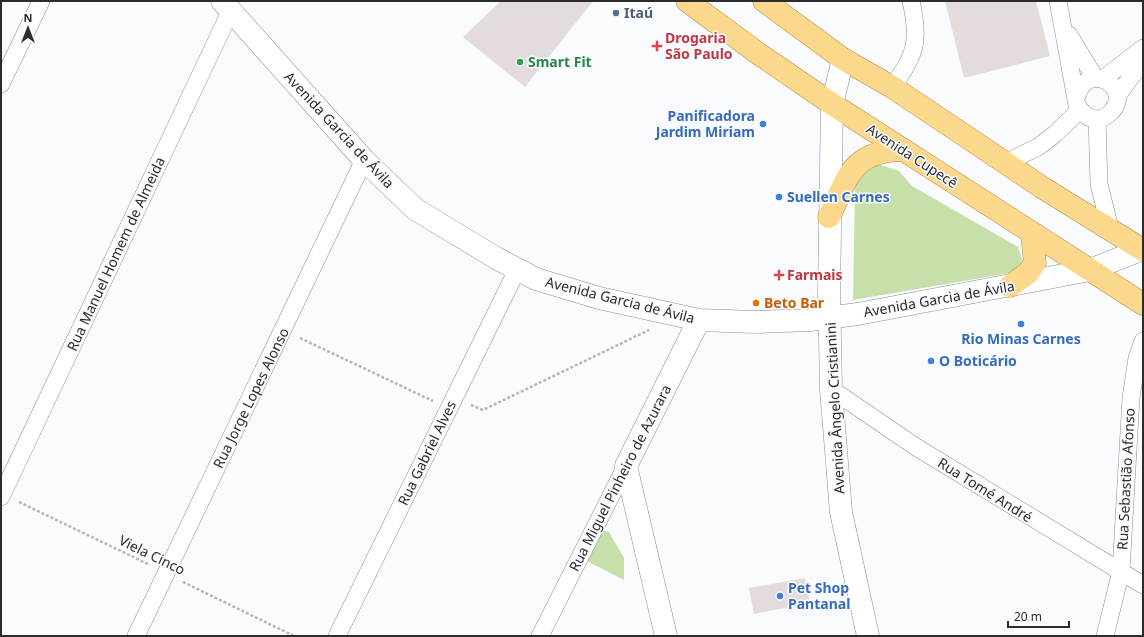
<svg xmlns="http://www.w3.org/2000/svg" width="1144" height="637" font-family="'Noto Sans',sans-serif">
<rect width="100%" height="100%" fill="#f9fbfe"/>
<path fill="#c7dfa8" d="M878,164L899,171L912,186L1018,247L1022,259L1021,265L1010,273L853,300L855,189C858,179 869,166 878,164Z
M596,528L609,532L624,558V580L579,557Z"/>
<path fill="#e4dbdd" d="M501,1H593L525,87L463,37Z
M945,1H1036L1050,56L964,78Z
M805,578L810,603L754,614L749,588Z"/>
<g fill="none" stroke-linecap="round" stroke-linejoin="round">
<g stroke="#878d92" stroke-width="18">
<path id="street" d="M1058,1L1077,105C1081,112 1086,118 1096,119C1102,119 1108,116 1112,111C1133,87 1086,58 1076,99
M1069,35L1095,78
M1103,79L1143,48
M1,84L41,1
M892,87C916,55 920,41 911,1
M1117,96L1143,61
M1097,119L1099,184L1110,229
M1005,163L1038,147L1055,134L1080,110
M831,389L916,447L1143,585
M1,497L231,10
M136,636L364,160
M337,636L517,270
M540,636L626,466
M1105,636L1121,571L1131,398L1137,358L1143,341"/>
</g>
<g stroke="#878d92" stroke-width="23">
<path id="secondary" d="M222,1L364,160L415,209L496,258L536,279L599,298L699,320L754,322L810,320L858,314L1090,270L1143,249
M843,59L832,104L829,293L831,389L841,512L868,636
M666,636L626,466L699,320"/>
</g>
<g stroke="#b18b39" stroke-width="23">
<path id="primary" d="M687,1L759,54L832,104L1143,304
M764,1L843,59L892,87L1043,188L1143,250
M829,217C848,177 851,152 901,150
M1010,286L1028,273L1035,263L1032,234"/>
</g>
<path stroke="#b5b7ba" stroke-width="2.5" stroke-dasharray="3 2" stroke-linecap="butt" d="M300,338L433,401
M471,405L483,410L649,330
M19,502L150,565
M183,582L294,636"/>
<use href="#street" stroke="#fff" stroke-width="17"/>
<use href="#secondary" stroke="#fff" stroke-width="22"/>
<use href="#primary" stroke="#fbd88c" stroke-width="22"/>
</g>
<circle fill="#5c6f8a" stroke="#f9fbfe" stroke-width="1.5" cx="616" cy="13" r="4"/>
<g fill="#e0444e" stroke="#f9fbfe" stroke-width="1.5">
<path d="M655 40h4v4h4v4h-4v4h-4v-4h-4v-4h4z"/>
<path d="M777 269h4v4h4v4h-4v4h-4v-4h-4v-4h4z"/>
</g>
<circle fill="#2e9e5b" stroke="#f9fbfe" stroke-width="1.5" cx="520" cy="62" r="4"/>
<g fill="#3f7fe0" stroke="#f9fbfe" stroke-width="1.5">
<circle cx="763" cy="124" r="4"/>
<circle cx="779" cy="197" r="4"/>
<circle cx="1021" cy="324" r="4"/>
<circle cx="931" cy="361" r="4"/>
<circle cx="780" cy="596" r="4"/>
</g>
<circle fill="#e8710a" stroke="#f9fbfe" stroke-width="1.5" cx="756" cy="303" r="4"/>
<g text-anchor="middle" stroke-width="3" stroke-linejoin="round" paint-order="stroke">
<g font-size="14" font-weight="bold" fill="#4e5e75" stroke="#f9fbfe" text-anchor="start">
<text x="624" y="18">Itaú</text>
</g>
<g font-size="14" font-weight="bold" fill="#be3a42" stroke="#f9fbfe" text-anchor="start">
<text x="665" y="43">Drogaria<tspan x="665" dy="16">São Paulo</tspan></text>
<text x="787" y="280">Farmais</text>
</g>
<g font-size="14" font-weight="bold" fill="#27864d" stroke="#f9fbfe" text-anchor="start">
<text x="528" y="67">Smart Fit</text>
</g>
<g font-size="14" font-weight="bold" fill="#366cbe" stroke="#f9fbfe" text-anchor="start">
<text x="755" y="121" text-anchor="end">Panificadora<tspan x="755" dy="16">Jardim Miriam</tspan></text>
<text x="787" y="202">Suellen Carnes</text>
<text x="1021" y="344" text-anchor="middle">Rio Minas Carnes</text>
<text x="939" y="366">O Boticário</text>
<text x="788" y="593">Pet Shop<tspan x="788" dy="16">Pantanal</tspan></text>
</g>
<g font-size="14" fill="#2a2c2e" stroke="#f9fbfe">
<text transform="translate(339 130) rotate(47)" y="5">Avenida Garcia de Ávila</text>
<text transform="translate(912 156) rotate(33)" y="5">Avenida Cupecê</text>
<text transform="translate(116 254) rotate(-65)" y="5">Rua Manuel Homem de Almeida</text>
<text transform="translate(939 299) rotate(-10)" y="5">Avenida Garcia de Ávila</text>
<text transform="translate(620 300) rotate(14)" y="5">Avenida Garcia de Ávila</text>
<text transform="translate(251 398) rotate(-64)" y="5">Rua Jorge Lopes Alonso</text>
<text transform="translate(835 408) rotate(-93)" y="5">Avenida Ângelo Cristianini</text>
<text transform="translate(427 453) rotate(-64)" y="5">Rua Gabriel Alves</text>
<text transform="translate(620 478) rotate(-63)" y="5">Rua Miguel Pinheiro de Azurara</text>
<text transform="translate(1126 479) rotate(-87)" y="5">Rua Sebastião Afonso</text>
<text transform="translate(985 490) rotate(32)" y="5">Rua Tomé André</text>
<text transform="translate(152 555) rotate(26)" y="5">Viela Cinco</text>
</g>
<g font-size="14" font-weight="bold" fill="#c56008" stroke="#f9fbfe" text-anchor="start">
<text x="764" y="308">Beto Bar</text>
</g>
</g>
<rect width="1144" height="637" fill="none" stroke="#2a2c2e" stroke-width="4"/>
<g transform="translate(28 28)" stroke="#f9fbfe" stroke-width="3" paint-order="stroke">
<path d="M0-3L7 15L0 10L-7 15Z" fill="#2a2c2e"/>
<text y="-6" font-size="11" font-weight="bold" text-anchor="middle" fill="#2a2c2e">N</text>
</g>
<path d="M1008 621v6h61v-6" fill="none" stroke="#2a2c2e" stroke-width="2"/>
<text x="1014" y="621" font-size="12" fill="#2a2c2e" stroke="#f9fbfe" stroke-width="3" paint-order="stroke">20 m</text>
</svg>
